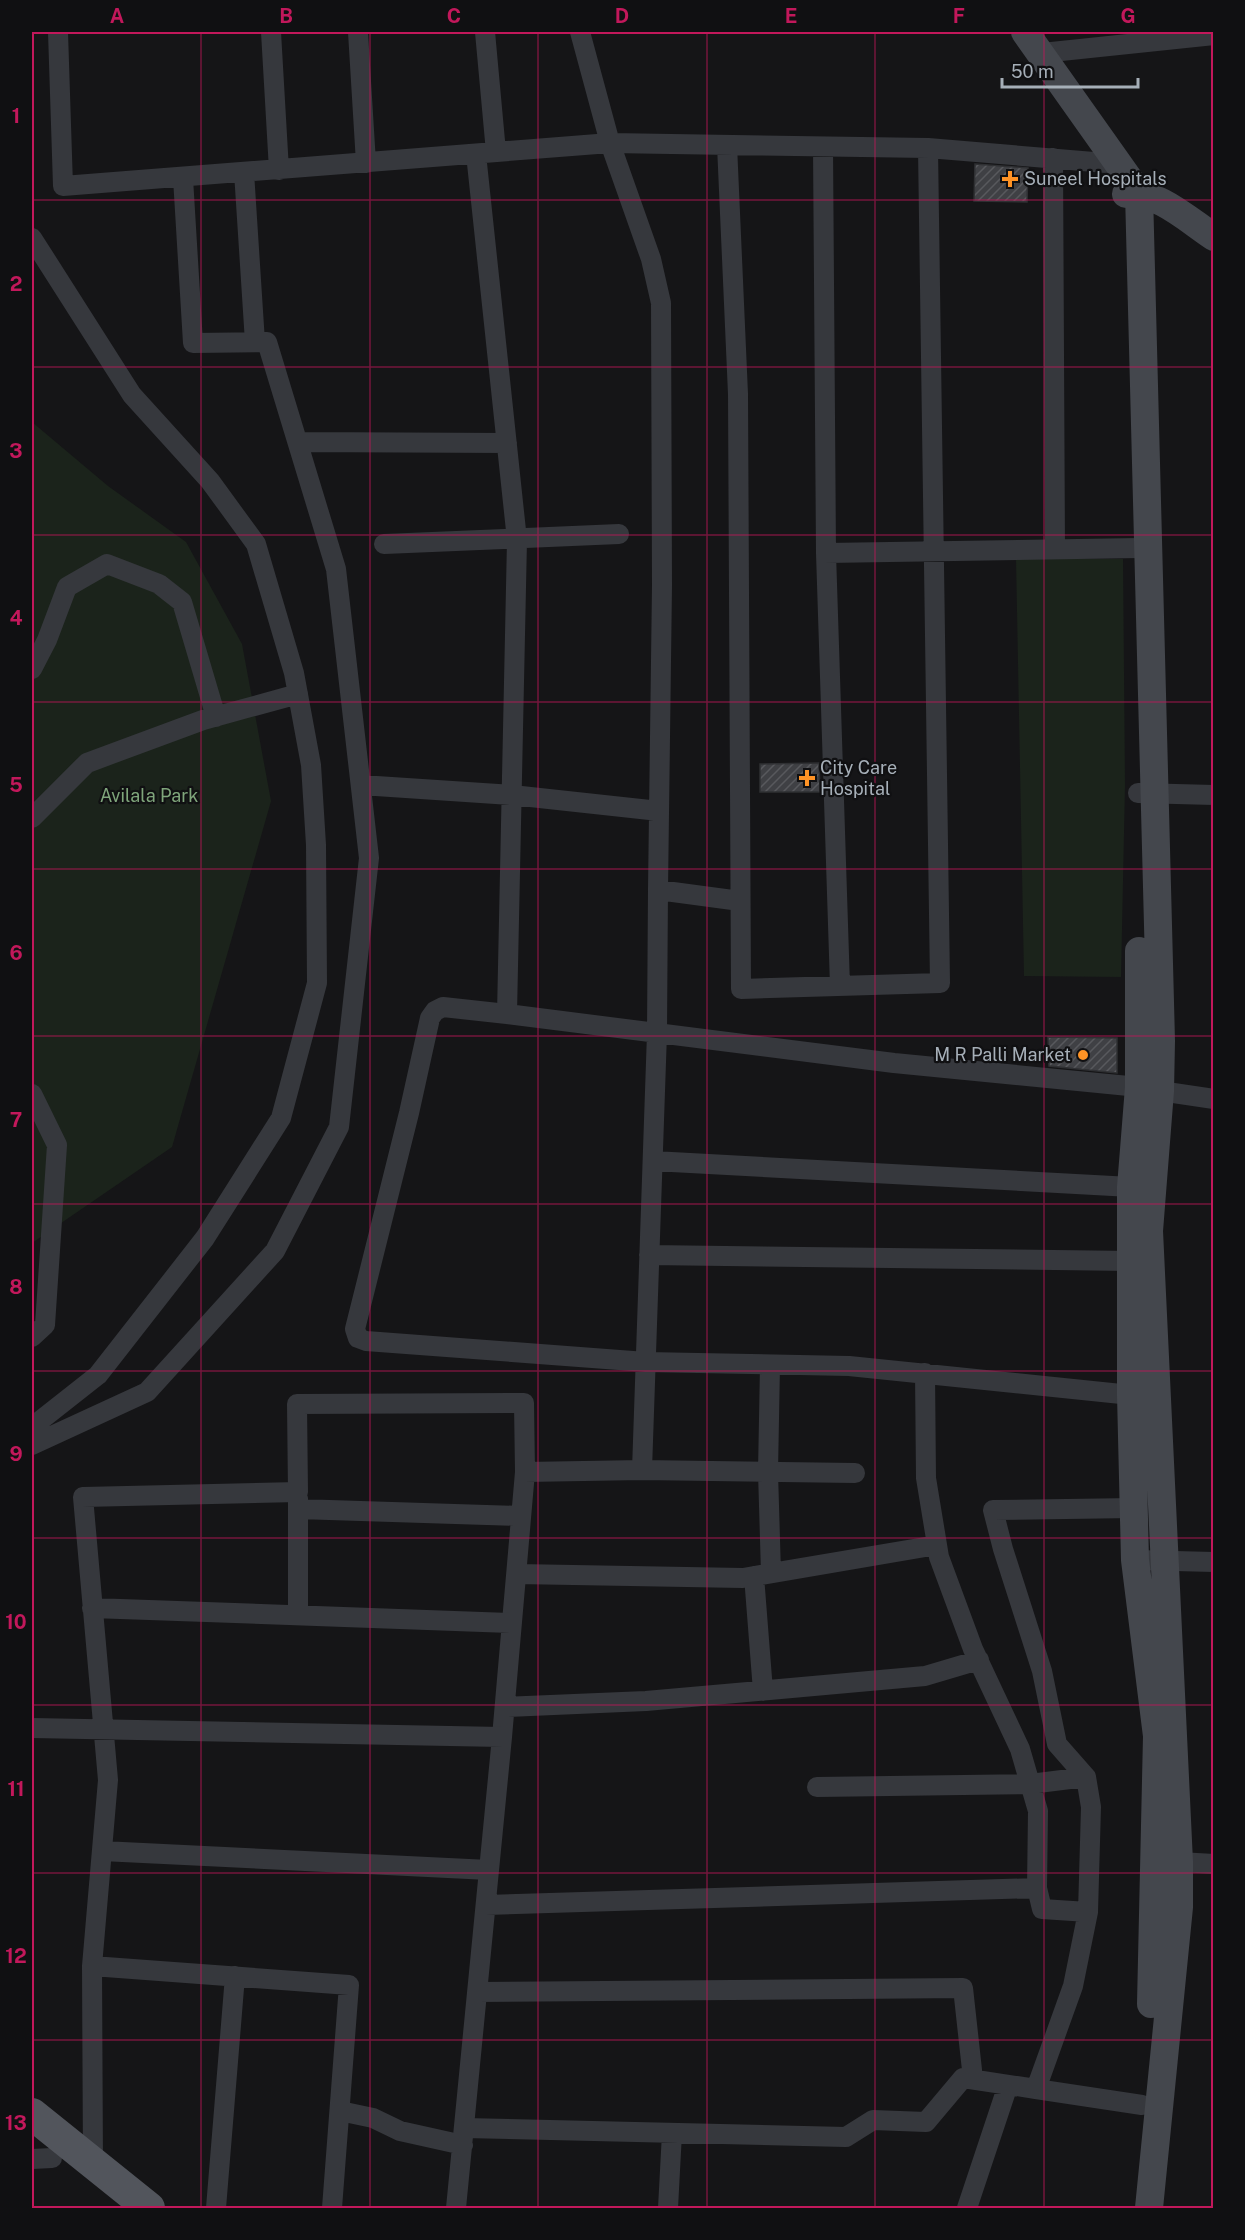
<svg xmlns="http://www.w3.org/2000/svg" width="1245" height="2240" font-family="'Public Sans',sans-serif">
<defs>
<pattern id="building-hatch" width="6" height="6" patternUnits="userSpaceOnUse" patternTransform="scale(1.5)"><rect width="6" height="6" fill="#3f4044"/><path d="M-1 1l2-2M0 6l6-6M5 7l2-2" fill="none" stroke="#58595d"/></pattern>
</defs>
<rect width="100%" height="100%" fill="#151517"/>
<path fill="#1b231b" d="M32,422L108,486L186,542L242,644L271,801L172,1147L32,1243Z
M1016,559H1123L1125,785L1121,977L1024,976Z"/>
<path fill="url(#building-hatch)" stroke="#2f3033" stroke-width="1.5" d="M975,164L1028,168L1027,202L974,201Z
M819,763L820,792H760V764Z
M1048,1037L1117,1038V1073L1049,1066Z"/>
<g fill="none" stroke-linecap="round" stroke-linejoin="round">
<path stroke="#36383d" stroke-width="20" d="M58,32L63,186L610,143L928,148L1118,164
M271,32L279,170
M358,32L366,163
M485,32L496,152
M580,32L610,143L651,259L661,303L662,585L658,890L740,901
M1042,53L1214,35
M727,145L738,394L741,989L940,983L928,148
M823,147L826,553L840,986
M476,154L517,540L507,1014L894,1063L1139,1087
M1053,158L1055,550
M244,172L255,342
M32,238L132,395L210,481L256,544L294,673L311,765L316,845L317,983L281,1118L205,1238L98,1375L32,1427
M298,442L507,443
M384,544L619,534
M826,553L1140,548
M32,669L47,640L67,587L107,564L159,584L182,602L216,717
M361,785L512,795L659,811
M1138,793L1214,795
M32,818L87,763L203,720L298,694
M507,1014L443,1007L435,1011L430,1018L409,1113L355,1329L358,1338L366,1341L646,1362L849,1366L1131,1395
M1160,1091L1214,1099
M32,1094L57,1145L45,1325L32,1337
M653,1161L1131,1187
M649,1255L1131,1261
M770,1365L768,1472L771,1573
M32,1445L147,1392L275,1251L339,1127L369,858L336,569L267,342L193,343L183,178
M642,1470L855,1473
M298,1498V1615
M1134,1508L993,1510L1003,1549L1042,1671L1057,1744L1086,1777L1091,1807L1088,1912L1073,1986L1036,2089L1142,2105
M298,1509L521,1516
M1135,1560L1214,1562
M517,1574L743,1578L937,1545
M754,1576L763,1691
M92,1608L512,1623
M505,1707L646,1701L925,1676L979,1660
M32,1728L502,1737
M817,1787L1030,1784L1086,1777
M102,1851L489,1870
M1179,1862L1214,1864
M1037,1888L1042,1909L1088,1912
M486,1905L1037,1888L1038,1811L1020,1749L973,1649L939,1557L926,1478L925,1373
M92,1966L349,1985L332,2208
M477,1992L963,1988L973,2079
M340,2111L373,2118L400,2131L463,2145
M464,2128L846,2137L873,2120L926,2122L963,2078L1036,2089
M32,2159L52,2158
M93,2165L92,1966L108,1780L83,1497L298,1492L297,1404L524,1403L525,1472
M216,2208L235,1976
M456,2208L502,1737L525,1472L642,1470L657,1033L658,890
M668,2208L672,2133
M967,2208L1008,2085"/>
<path stroke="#44474d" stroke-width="28" d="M1025,32L1139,193L1161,1041L1160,1091L1149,1231L1179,1862V1907L1149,2208
M1126,194C1158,191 1188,220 1214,237
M1139,951V1087L1131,1187V1395L1135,1560L1157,1736L1151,2004"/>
<path stroke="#52555c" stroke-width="32" d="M32,2114L149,2208"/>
</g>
<path fill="none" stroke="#c2185b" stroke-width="1.5" stroke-opacity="0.55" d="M201,32V2208M370,32V2208M538,32V2208M707,32V2208M875,32V2208M1044,32V2208M32,200H1214M32,367H1214M32,535H1214M32,702H1214M32,869H1214M32,1036H1214M32,1204H1214M32,1371H1214M32,1538H1214M32,1705H1214M32,1873H1214M32,2040H1214"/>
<g fill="#ff9325" stroke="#101012" stroke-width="2">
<path d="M1007 170h6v6h6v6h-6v6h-6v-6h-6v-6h6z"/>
<path d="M804 769h6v6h6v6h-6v6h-6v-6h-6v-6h6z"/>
<circle cx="1083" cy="1055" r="6"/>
</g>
<g text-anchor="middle" stroke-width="4.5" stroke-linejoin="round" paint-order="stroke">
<g font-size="18" fill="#a6afb8" stroke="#101012" text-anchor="start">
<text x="1024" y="185">Suneel Hospitals</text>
<text x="820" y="774">City Care<tspan x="820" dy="21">Hospital</tspan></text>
<text x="1071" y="1061" text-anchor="end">M R Palli Market</text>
</g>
<g font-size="18" fill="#7fa57b" stroke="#101012">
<text x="149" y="802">Avilala Park</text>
</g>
</g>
<rect width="1245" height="2240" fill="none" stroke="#101012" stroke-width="66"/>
<path d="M1002 78v9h136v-9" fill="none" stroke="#a6afb8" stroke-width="3"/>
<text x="1011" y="78" font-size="18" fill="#a6afb8" stroke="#101012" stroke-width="4.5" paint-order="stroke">50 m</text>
<rect x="33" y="33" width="1179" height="2174" fill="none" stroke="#c2185b" stroke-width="2"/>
<g font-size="20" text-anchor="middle" font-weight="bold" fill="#c2185b">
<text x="117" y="23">A</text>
<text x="286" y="23">B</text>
<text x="454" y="23">C</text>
<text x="622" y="23">D</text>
<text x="791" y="23">E</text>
<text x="959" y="23">F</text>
<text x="1128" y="23">G</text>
<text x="16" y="123">1</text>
<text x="16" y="291">2</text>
<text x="16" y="458">3</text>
<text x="16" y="625">4</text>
<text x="16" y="792">5</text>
<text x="16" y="960">6</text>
<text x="16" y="1127">7</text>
<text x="16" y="1294">8</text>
<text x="16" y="1461">9</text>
<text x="16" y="1629">10</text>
<text x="16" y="1796">11</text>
<text x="16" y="1963">12</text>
<text x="16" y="2130">13</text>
</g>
</svg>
